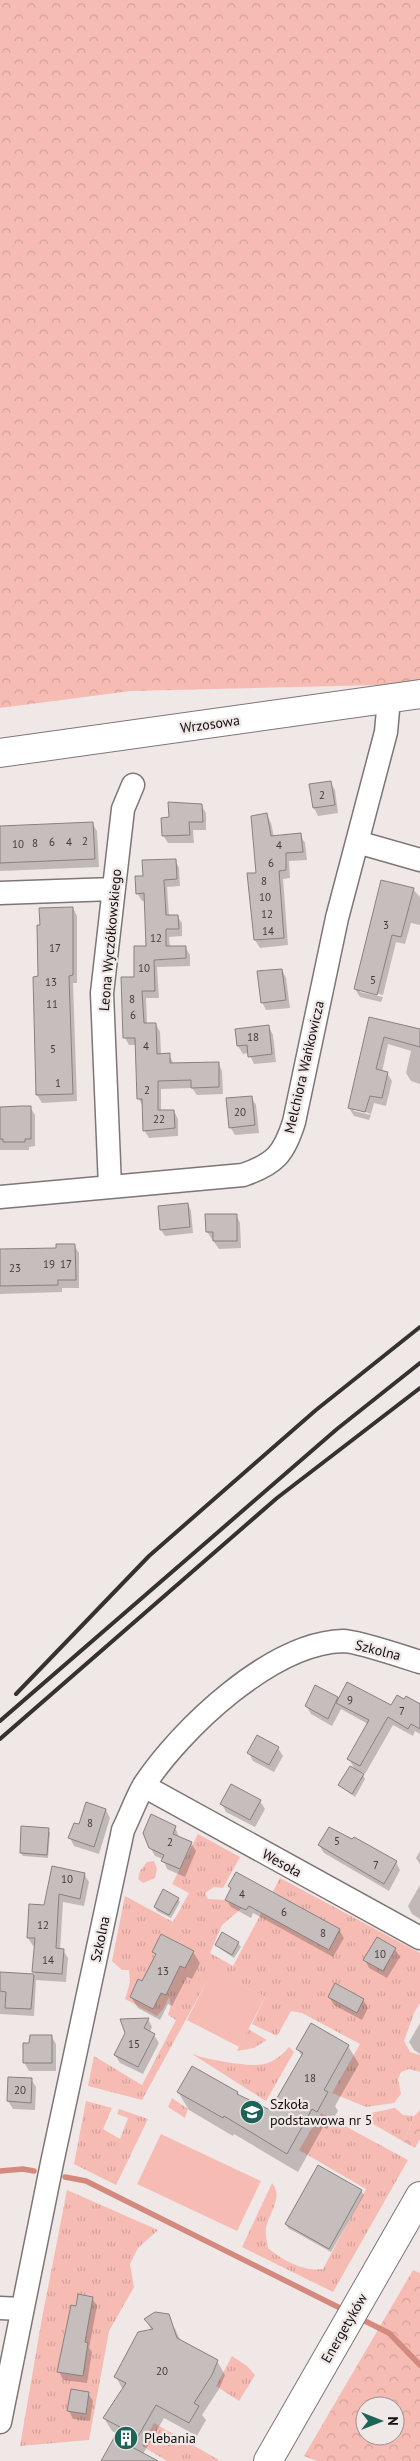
<svg xmlns="http://www.w3.org/2000/svg" width="420" height="2461" font-family="'PT Sans',sans-serif">
<defs>
<pattern id="grass-tufts" width="24" height="20" patternUnits="userSpaceOnUse" patternTransform="scale(1.25)"><rect width="24" height="20" fill="#f6bcb4"/><path d="M3 7l-1-3M5 7V3M7 7l1-3M15 17l-1-3M17 17v-4M19 17l1-3" fill="none" stroke="#d2a19a"/></pattern>
<pattern id="forest-crowns" width="20" height="18" patternUnits="userSpaceOnUse" patternTransform="scale(1.25)"><rect width="20" height="18" fill="#f6bcb4"/><path d="M2 6a3 3 0 1 1 6 0M12 15a3 3 0 1 1 6 0" fill="none" stroke="#d2a19a"/></pattern>
</defs>
<rect width="100%" height="100%" fill="#f0e8e7"/>
<path fill="url(#grass-tufts)" d="M198,1834L240,1857L223,1888L214,1887L205,1893L208,1899L225,1900L242,1908L222,1925L210,1953L233,1966L280,1878L420,1953V2003L414,2013L404,2041L410,2052L420,2055V2072L409,2069L401,2072L398,2079L401,2094L394,2103L366,2107L332,2093L360,2044L302,2013L291,2011L277,2036L252,2024L265,1997L213,1970L142,2100L88,2086L94,2056L142,2085L176,2020L168,2015L171,2005L169,1997L164,2008L157,2016L125,1999L130,1982L129,1970H122L112,1961L125,1896L173,1922L189,1893L172,1884Z
M154,1861L157,1869L155,1878L143,1883L138,1879L140,1871L147,1862Z
M248,2029L267,2040L254,2048L237,2051Z
M289,2047L294,2052L266,2101L192,2054C204,2058 214,2060 226,2062C253,2066 270,2070 289,2047Z
M172,2098L188,2109L185,2118L168,2107Z
M86,2101L112,2108L103,2129L120,2139L128,2118L117,2114L119,2109L148,2119L116,2185L74,2164Z
M395,2108L403,2115L414,2116L404,2142L363,2118L366,2114Z
M321,2113L408,2160L333,2292L242,2247L272,2183C284,2197 269,2212 266,2228C265,2234 267,2241 268,2248C282,2260 304,2272 323,2269L366,2189L299,2150Z
M67,2190L158,2230L138,2248L130,2264L134,2287L109,2331L89,2440L20,2446L42,2318Z
M232,2356L247,2366L255,2375L239,2401L216,2386Z
M154,2423L219,2460L218,2461H167L142,2446Z"/>
<path fill="url(#forest-crowns)" fill-rule="evenodd" d="M0,0H420V684L131,691L0,708Z
M420,2110V2139L415,2148L404,2142L414,2116Z
M413,2270L420,2273V2461H317L304,2456ZM365,2406H395V2436H365Z"/>
<path fill="#f6bcb4" d="M213,1969L265,1997L239,2047L187,2020Z
M161,2134L261,2181L237,2231L137,2184Z"/>
<path fill="#0003" d="M330,782L335,790L338,813L318,816L314,808Z
M201,805L206,813V830H193L194,843H168L163,835L170,819Z
M267,815L271,823L274,837L300,835L305,843L307,860L289,861L290,878L283,879L288,945L260,948L255,940L257,874Z
M92,823L97,831L99,867L0,871V828Z
M175,860L179,868L180,886L167,887L169,916H177L182,923V936L169,937L170,947H185L190,955V966L157,967L159,998H146L147,1024H156L160,1032L161,1055H169L174,1064L218,1063L222,1071L223,1094L197,1095L192,1088L161,1089V1111H174L178,1119V1136L149,1138L144,1130L143,1107L139,1099L137,1045H129L125,1038L135,978L147,947L146,901H142L137,893L144,877Z
M413,889L420,897V925L411,923L405,944L396,942L383,995L360,989V992L383,997L381,1002L360,997L355,989Z
M73,908L77,916V983H73L77,1101L42,1103L37,1095Z
M282,970L286,978L290,1008L266,1010L262,1002Z
M370,1018L420,1029V1084L411,1081L406,1073L411,1051L388,1044L382,1072L387,1073L392,1081L386,1106L374,1103L371,1114L354,1108V1111L371,1115L369,1120L354,1116L349,1108Z
M269,1027L273,1035L276,1062L254,1064L249,1053L243,1054L238,1046Z
M251,1097L256,1105L259,1133L235,1135L230,1127Z
M30,1107L35,1115V1146L29,1147V1150H0V1108Z
M188,1204L191,1211L193,1233L165,1236L161,1230Z
M236,1215L240,1223L241,1248L219,1249L207,1232Z
M74,1245L79,1253V1288H62V1292L0,1294V1250L57,1249Z
M316,1687L339,1700L392,1707L405,1701L406,1697L420,1703V1734L415,1731L413,1736L393,1725L365,1774L361,1771L365,1779L355,1797L339,1785L355,1770L349,1759L368,1724L341,1709L332,1726L311,1714L306,1706Z
M278,1748L283,1756L274,1772L253,1761L249,1753Z
M260,1801L265,1809L255,1827L226,1812L222,1804Z
M106,1810L110,1818L99,1854L74,1846L70,1838L79,1826Z
M175,1827L179,1837L191,1843L196,1851L185,1877L167,1869L163,1859L155,1856L150,1847Z
M48,1829L50,1833L48,1858L23,1856L21,1853Z
M319,1845L396,1862L400,1870L389,1891L324,1853Z
M420,1851V1864L416,1858Z
M53,1868L84,1874L89,1882L84,1906L63,1902L60,1950H63L68,1958L66,1982L36,1980L34,2016L0,2014V1973L35,1975L34,1972L36,1946H33L28,1938L45,1907Z
M420,1885V1919L412,1914L408,1906Z
M230,1886L339,1930L344,1938L333,1957L253,1913L251,1918L231,1907L226,1899L231,1889Z
M178,1899L180,1902L171,1918L157,1911L155,1907Z
M223,1934L238,1943L241,1947L234,1958L219,1948L216,1945Z
M395,1949L400,1957L387,1978L369,1968L365,1960Z
M154,1952H193L200,1963L192,1979L187,1977L172,2006L168,2004L160,2020L138,2008L131,1997L142,1983L156,1956Z
M329,1997L363,2000L368,2008L362,2020L334,2005Z
M148,2019L152,2027L150,2032L154,2035L159,2043L143,2074L120,2063L115,2055Z
M420,2023V2054L414,2050L409,2042Z
M51,2036L56,2044V2071H29L24,2062L31,2044Z
M348,2046L359,2064L335,2106L338,2111L327,2129L323,2127L298,2172L234,2134L233,2136L189,2110L178,2092H237L239,2096L271,2112L302,2057L298,2049Z
M31,2079L36,2087L35,2110L13,2109L8,2101Z
M361,2191L364,2195L331,2252L288,2228L286,2224Z
M92,2298L97,2306L89,2348L92,2352L87,2383L63,2380L59,2371L78,2307Z
M168,2315L181,2341L217,2361L225,2375L219,2389L202,2415L206,2420L197,2436L164,2418L143,2454L157,2461H103L117,2434L112,2431L104,2418L123,2390L116,2377L152,2331L145,2319Z
M88,2393L93,2401L90,2421L73,2419L69,2411Z"/>
<g fill="none" stroke-linecap="round" stroke-linejoin="round">
<path stroke="#d4897f" stroke-width="5.5" d="M0,2171L23,2169L34,2171
M65,2177L86,2181L346,2311
M359,2318L389,2333L420,2365"/>
</g>
<path fill="#c6bebd" stroke="#888180" d="M331,781L335,805L313,808L309,784Z
M168,802L202,804L203,822H189L190,835L162,836L161,818L169,817Z
M267,813L271,836L301,833L303,852L286,853V870L279,871L284,938L254,940L247,873H256L251,816Z
M93,822L95,859L0,863V826Z
M176,859L177,879L164,880L166,915H178L179,929H166V946H186V958L154,960L155,991H142L144,1023H156L157,1054L170,1053V1063L219,1062V1087L191,1088V1080L158,1081V1110H174L175,1128L143,1131L142,1099H137L135,1038H123L121,977H134V946H146L144,893L136,894L135,876H143L142,860Z
M381,880L414,888L401,937L392,935L377,995L354,989Z
M73,907V975L69,976L73,1094L36,1095L33,977L38,976L37,925H40L39,908Z
M282,969L286,1000L261,1003L257,971Z
M369,1017L420,1029V1047L384,1037L376,1069L388,1072L382,1098L370,1096L365,1112L348,1108Z
M269,1025L272,1054L248,1057L247,1045L237,1046L235,1029Z
M252,1096L255,1125L229,1128L226,1098Z
M21,1106H31V1139H25V1142H3V1139H0V1107Z
M188,1203L190,1227L160,1230L158,1206Z
M205,1214H237V1241H213V1232H206Z
M56,1244H75L76,1280H58V1285L0,1286V1249L56,1248Z
M347,1682L391,1705L397,1695L404,1699L406,1696L420,1704V1729L411,1724L408,1729L388,1717L360,1766L347,1759L369,1720L336,1703Z
M315,1685L338,1697L328,1719L305,1706Z
M257,1735L279,1747L269,1765L247,1753Z
M350,1766L364,1774L352,1794L338,1785Z
M231,1784L261,1800L250,1820L220,1804Z
M86,1802L106,1809L94,1847L68,1838L74,1823L79,1824Z
M151,1814L176,1826L173,1834L192,1842L180,1869L161,1861L164,1855L149,1848L143,1833Z
M21,1826L49,1828L47,1855L20,1853Z
M329,1827L352,1839L354,1837L397,1861L384,1884L318,1845Z
M52,1866L85,1873L80,1899L59,1894L56,1948L64,1949L62,1974L32,1972L35,1938H27L29,1904L44,1905Z
M236,1872L340,1929L329,1950L249,1906L246,1910L225,1900L231,1888L228,1886Z
M163,1889L179,1898L169,1915L154,1907Z
M222,1932L239,1942L232,1955L215,1945Z
M161,1934L194,1951L185,1968L180,1966L166,1995L161,1993L153,2009L130,1997L138,1979L142,1981L156,1954L152,1952Z
M377,1937L396,1948L383,1971L363,1960Z
M0,1972L34,1974L31,2009L5,2008L6,1992L0,1991Z
M335,1983L364,1999L357,2013L328,1997Z
M149,2018L144,2028L155,2034L138,2067L114,2055L125,2033L120,2019Z
M311,2023L349,2045L324,2090L328,2092L317,2112L312,2109L287,2154L224,2116L223,2118L177,2092L192,2066L238,2092L237,2094L270,2110L303,2053L296,2049Z
M30,2035H52V2063H23V2043H29Z
M8,2077L32,2078L31,2103L7,2101Z
M318,2165L362,2190L329,2249L285,2224Z
M78,2294L93,2297L85,2342L88,2343L83,2376L57,2372L71,2305L76,2306Z
M155,2312L169,2314L177,2338L218,2360L212,2375L194,2403L199,2406L189,2423L156,2405L132,2447L158,2461H101L120,2427L103,2418L126,2383L114,2377L138,2332L153,2329L144,2319Z
M71,2389L89,2392L86,2414L67,2411Z"/>
<g fill="none" stroke-linecap="round" stroke-linejoin="round">
<g stroke="#7d7675" stroke-width="25">
<path id="street" d="M357,842L420,860
M0,893L113,889
M110,1187L102,993L123,809L133,785
M0,1197L243,1175C275,1164 284,1154 294,1122L337,918L386,732L389,699
M144,1786L420,1938
M0,2308L22,2309
M0,2422L52,2163L123,1830C130,1816 136,1799 144,1785C181,1729 271,1643 343,1641C357,1641 404,1657 420,1662"/>
</g>
<g stroke="#7d7675" stroke-width="30">
<path id="secondary" d="M0,753L420,694
M268,2461L420,2196"/>
</g>
<use href="#street" stroke="#fff" stroke-width="22"/>
<use href="#secondary" stroke="#fff" stroke-width="28"/>
<path stroke="#353130" stroke-width="4" d="M16,1694L149,1556L316,1410L420,1327
M0,1721L337,1429L420,1363
M0,1739L277,1498L420,1388"/>
</g>
<defs>
<g id="school-disc" transform="scale(1.25)"><circle r="9.5" fill="#1d6457" stroke="#f0e8e7"/><path d="M0-5L7-2L0 1L-7-2ZM-4 1L0 2.5L4 1V4Q0 6-4 4Z" fill="#fff"/></g>
<g id="building-disc" transform="scale(1.25)"><circle r="9.5" fill="#1d6457" stroke="#f0e8e7"/><path d="M-4-6H4V6H1V3H-1V6H-4ZM-2.5-4.3h1.7v1.8h-1.7ZM.8-4.3h1.7v1.8H.8ZM-2.5-1h1.7V.8h-1.7ZM.8-1h1.7V.8H.8Z" fill="#fff"/></g>
</defs>
<g fill-rule="evenodd">
<use href="#school-disc" x="252" y="2112"/>
<use href="#building-disc" x="126" y="2438"/>
</g>
<g text-anchor="middle" stroke-width="4.5" stroke-linejoin="round" paint-order="stroke">
<g font-size="11" fill="#403c3a">
<text x="322" y="799">2</text>
<text x="85" y="845">2</text>
<text x="52" y="846">6</text>
<text x="69" y="846">4</text>
<text x="35" y="847">8</text>
<text x="18" y="848">10</text>
<text x="279" y="849">4</text>
<text x="271" y="867">6</text>
<text x="264" y="885">8</text>
<text x="265" y="901">10</text>
<text x="267" y="918">12</text>
<text x="386" y="929">3</text>
<text x="268" y="935">14</text>
<text x="156" y="942">12</text>
<text x="55" y="952">17</text>
<text x="144" y="972">10</text>
<text x="373" y="984">5</text>
<text x="51" y="986">13</text>
<text x="132" y="1003">8</text>
<text x="52" y="1008">11</text>
<text x="133" y="1019">6</text>
<text x="253" y="1041">18</text>
<text x="146" y="1050">4</text>
<text x="53" y="1053">5</text>
<text x="58" y="1087">1</text>
<text x="147" y="1094">2</text>
<text x="240" y="1116">20</text>
<text x="159" y="1123">22</text>
<text x="49" y="1268">19</text>
<text x="66" y="1268">17</text>
<text x="15" y="1272">23</text>
<text x="350" y="1704">9</text>
<text x="402" y="1715">7</text>
<text x="90" y="1827">8</text>
<text x="337" y="1845">5</text>
<text x="170" y="1846">2</text>
<text x="376" y="1869">7</text>
<text x="67" y="1883">10</text>
<text x="242" y="1898">4</text>
<text x="284" y="1916">6</text>
<text x="43" y="1929">12</text>
<text x="323" y="1937">8</text>
<text x="380" y="1958">10</text>
<text x="48" y="1964">14</text>
<text x="163" y="1975">13</text>
<text x="134" y="2048">15</text>
<text x="310" y="2082">18</text>
<text x="20" y="2094">20</text>
<text x="162" y="2375">20</text>
</g>
<g font-size="14" fill="#13100f" stroke="#f0e8e7">
<text transform="translate(210 724) rotate(-8)" y="5">Wrzosowa</text>
<text transform="translate(110 940) rotate(-85)" y="5">Leona Wyczółkowskiego</text>
<text transform="translate(304 1067) rotate(-77)" y="5">Melchiora Wańkowicza</text>
<text transform="translate(378 1650) rotate(14)" y="5">Szkolna</text>
<text transform="translate(282 1863) rotate(29)" y="5">Wesoła</text>
<text transform="translate(100 1939) rotate(-78)" y="5">Szkolna</text>
<text transform="translate(344 2328) rotate(-60)" y="5">Energetyków</text>
</g>
<g font-size="14" fill="#13100f" stroke="#f0e8e7" text-anchor="start">
<text x="270" y="2109">Szkoła<tspan x="270" dy="16">podstawowa nr 5</tspan></text>
<text x="144" y="2443">Plebania</text>
</g>
</g>
<g transform="translate(380 2421) rotate(90)"><circle r="24" fill="#f0e8e7" stroke="#989291"/>
<path d="M0-4L9 19L0 12L-9 19Z" fill="#1d6457"/>
<text y="-8" font-size="14" font-weight="bold" text-anchor="middle" fill="#13100f">N</text>
</g>
</svg>
